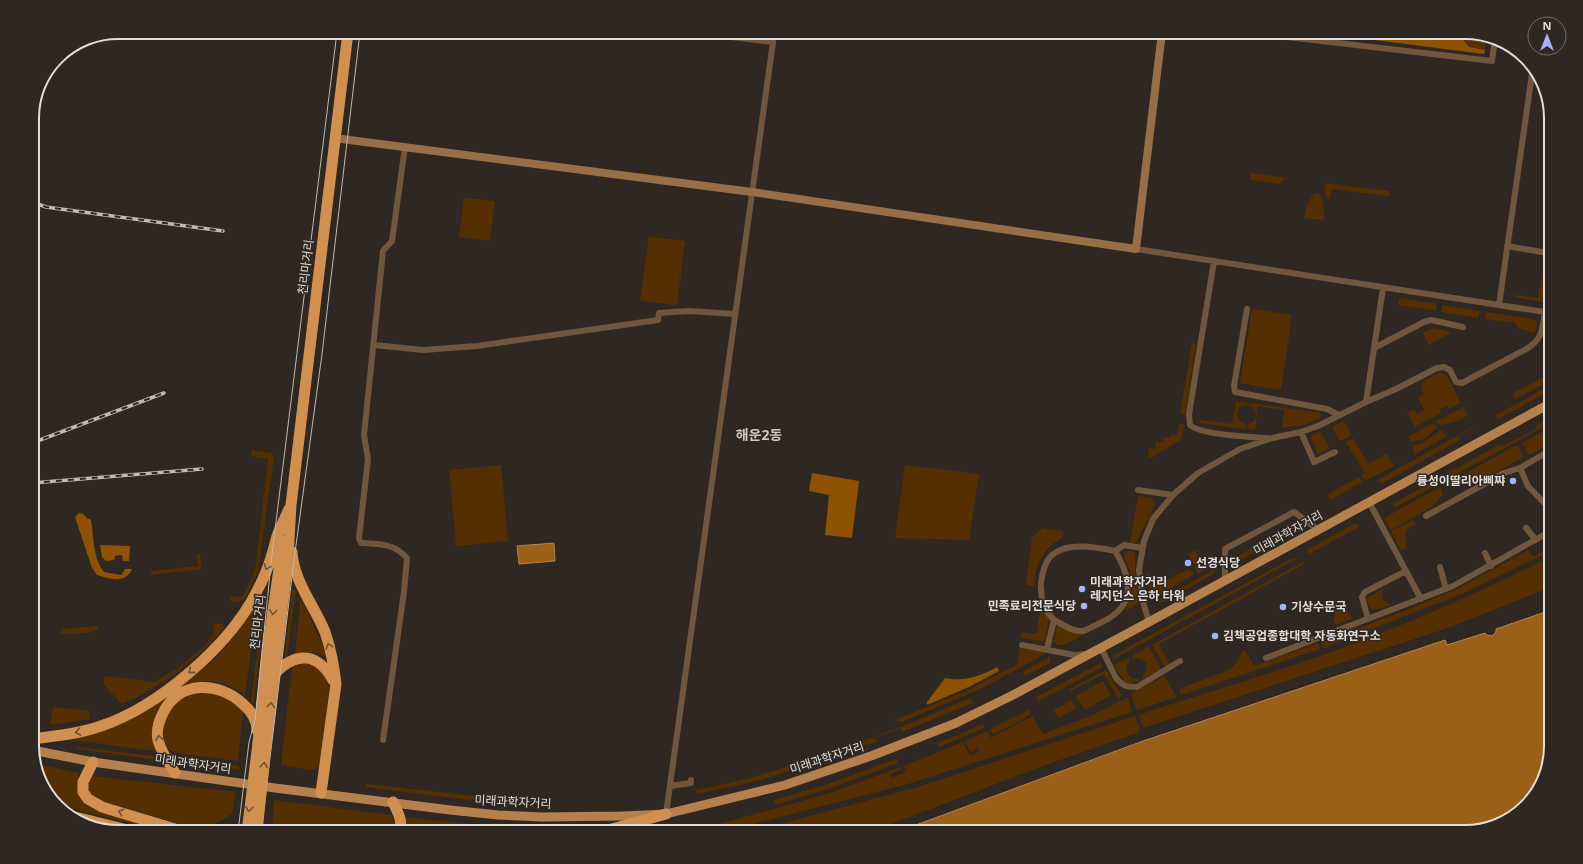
<svg xmlns="http://www.w3.org/2000/svg" width="1583" height="864" font-family="'Open Sans','Noto Sans KR',sans-serif">
<rect width="100%" height="100%" fill="#2f2822"/>
<path fill="#552f00" d="M1427,32H1465L1486,37L1485,50L1469,47L1460,36Z
M1251,173L1285,178L1279,184L1250,180Z
M1324,183L1389,191V196L1332,189L1329,199L1327,198Z
M1314,193H1319C1324,200 1324,211 1324,220L1304,218L1306,207Z
M464,198L495,201L490,241L459,237Z
M649,237L685,241L677,305L640,301Z
M1546,258L1549,262L1543,302L1514,297L1515,295L1538,298Z
M1399,298L1437,304L1436,311L1398,305Z
M1442,305L1480,311L1478,318L1441,312Z
M1252,309L1292,315L1281,390L1240,383Z
M1486,312L1533,319L1537,322L1535,333L1518,328L1514,321L1510,322L1485,319Z
M1433,328L1448,331L1450,333L1429,345L1423,333Z
M1192,343L1196,344L1185,415L1180,414Z
M1439,373C1450,372 1456,394 1460,403L1448,409L1447,406L1440,409L1441,413L1415,427L1407,413L1414,409L1417,414L1424,410L1418,398L1423,394L1421,385L1425,380Z
M1551,373V380L1515,399L1512,394Z
M1551,385V390L1498,419L1496,415Z
M1236,401L1249,403V405L1241,406C1234,413 1237,422 1246,424L1245,429L1199,423L1200,420L1232,424Z
M1250,403L1316,412L1320,413L1321,418L1304,425L1282,428L1284,410L1258,406L1255,430L1247,429L1248,424L1254,421C1258,414 1256,408 1250,405Z
M1464,407L1468,415L1458,421L1441,425L1435,422Z
M1551,417V423L1394,508L1392,504L1500,444L1501,447L1536,429L1535,426Z
M1342,421C1346,423 1351,431 1351,436L1343,440H1339L1333,428L1334,426Z
M1433,423L1438,427L1424,439L1411,442L1408,437Z
M1179,424H1184L1182,439L1152,457H1148L1149,448L1155,449L1156,441L1163,442L1164,437L1171,438V434L1177,435Z
M1477,425V426L1459,436L1460,440L1381,484L1379,479Z
M1551,427V443L1529,455L1522,443Z
M1441,430L1447,436L1414,455L1413,446L1421,444Z
M1318,432L1322,433L1329,448L1318,454L1311,439L1312,435Z
M1353,438L1368,464L1387,454L1394,466L1365,481L1362,475L1365,473L1346,442Z
M1517,445L1524,457L1475,484L1459,485L1455,479Z
M252,450L271,453L274,456L260,559L258,572L245,598C242,603 235,602 230,601V596L241,597L243,596L252,578L256,564L268,459L251,456Z
M501,465L508,541L456,546L449,470Z
M905,465L979,474L969,540L895,538Z
M1359,477L1362,482L1331,500L1328,494Z
M1440,487L1443,494L1433,506L1391,530L1384,518Z
M1138,496L1152,498L1155,504L1137,541L1134,543H1130Z
M1414,520L1416,525C1402,528 1405,538 1407,549L1401,550L1391,531Z
M1297,523L1296,529L1236,563L1232,562L1231,560Z
M1356,523L1359,527L1309,554L1307,550Z
M1043,528L1064,531L1062,538C1044,547 1034,566 1034,586L1026,585L1032,537Z
M1551,547V551L1464,593L1323,648L1321,642L1407,610L1457,589L1529,550L1533,557Z
M1130,550L1135,553V578L1139,603L1108,622C1111,618 1119,616 1124,612C1126,610 1127,606 1128,603C1136,587 1132,573 1124,557L1125,554Z
M1196,550L1198,563L1202,564C1206,563 1210,561 1214,564L1198,573L1188,554Z
M200,554L202,569L151,575V571L198,566L197,555Z
M1551,557V587L1445,629L1143,728L1139,715C1201,694 1264,676 1326,654C1403,627 1477,593 1551,557Z
M1298,558L1112,660L1115,655L1132,645L1291,559Z
M1303,562L1304,564L1159,644L1170,665L1165,668L1152,645Z
M1189,569L1193,572V575L1154,598L1151,594L1148,584L1147,570L1155,585H1157Z
M1216,569L1212,575L1165,601L1160,603L1157,601Z
M1383,589C1381,597 1383,603 1392,605L1372,610L1367,601V598Z
M292,590H296L287,657L285,658V651Z
M301,597L323,646L326,657L311,652L295,654Z
M263,601H266L253,707L251,702Z
M257,603L245,696C222,675 188,676 166,699C161,705 155,713 155,721C153,730 156,742 156,751L65,739L87,735L121,724L147,709L180,687L214,660L239,630Z
M1343,603L1352,619L1336,625L1333,618L1336,616L1332,609Z
M1041,607L1049,618L1045,640L1043,642L1021,638L1022,632L1035,634L1036,632L1038,633L1039,628H1037Z
M214,623L222,624L225,627C193,663 166,684 122,704L104,685V676L155,682L180,666L205,646L213,635Z
M1102,625L1064,645H1058L1054,642L1057,626L1069,631Z
M98,626L97,630L86,633L61,634V629Z
M1318,643L1320,649L1181,695L1179,689L1229,670L1239,660L1242,652L1245,650L1254,666Z
M1149,646L1161,669L1143,679L1142,678L1147,670L1146,663L1139,658H1133L1132,656Z
M1019,648L1047,653L982,688L902,722L895,720L966,691L1018,664Z
M1050,657V663L1025,676L1023,671Z
M1128,658L1130,660C1125,667 1125,674 1133,679H1140L1141,680L1131,683L1124,681L1114,665Z
M300,663C317,662 320,670 330,682L320,761L318,767L313,770L281,765L292,667Z
M1101,663L1103,667L1038,701L1036,697Z
M1106,670L1122,696L1118,698L1104,674L1071,691L1070,689Z
M1164,676L1177,697L1137,710L1131,694Z
M1103,681L1111,695L1085,710L1076,696Z
M218,692L243,710L238,761L175,753L168,749C156,730 169,701 190,694C197,690 210,692 218,692Z
M1128,697L1132,712L911,783L723,832H703L702,829L830,793L901,767V770L890,774L892,778L906,772L904,766L963,742L969,754L973,755L980,750L977,748L970,752L965,741L988,731L991,738L1032,716L1043,734L1093,715Z
M970,698L973,703L902,732L901,728L875,738L877,742L837,755L836,751L901,727Z
M1071,700L1076,708L1059,718L1054,710Z
M53,707L89,711L90,719L50,725Z
M1029,710L1031,714L1013,725L993,734L990,729Z
M1135,716L1140,729L1137,733L1040,767L870,832H751L918,787Z
M983,724L984,728L939,747L938,743Z
M78,747L160,757L158,760L77,749Z
M179,759L239,766V769L189,764Z
M896,759L898,763L829,789L775,805L774,800L828,784Z
M36,764L79,773C77,791 78,799 93,809L170,832C149,827 56,809 46,794C41,786 39,773 36,764Z
M797,764L798,768L761,780L697,794L696,790C731,784 764,774 797,764Z
M92,776L236,792L232,814L203,831L96,799C87,792 86,786 92,776Z
M366,784L512,800V803L468,800L366,787Z
M274,800L390,815C395,820 396,825 393,832H272Z
M406,817L484,826L528,829L573,828L570,832H405Z"/>
<path fill="#8e5200" d="M1374,32H1427L1460,36L1469,47L1485,50L1484,54L1375,40L1373,37Z
M812,473L859,481L852,538L825,535L829,495L809,491Z
M79,513L83,514L87,518L91,520C94,537 93,559 104,572L121,575L125,569H132C126,584 110,579 97,575L92,568L75,517Z
M100,545L130,546L129,561H123L122,555L115,556L114,560L106,561L102,557Z
M997,667L999,671L971,686L927,705V702L945,678C964,682 981,676 997,667Z"/>
<path fill="#9c5f18" stroke="#b18552" d="M554,543L555,561L519,564L517,546Z
M1551,610V746L1542,784L1513,818L1466,832H897L1143,741L1445,640L1447,645L1485,633L1487,635L1492,636L1496,632V629Z"/>
<g fill="none" stroke-linecap="round" stroke-linejoin="round">
<path stroke="#70563d" stroke-width="6" d="M1245,32L1492,61L1495,39
M1507,246L1548,253
M1136,249L1551,313
M1214,261L1189,414L1190,425C1200,435 1253,437 1268,438
M1499,305L1533,67
M1247,309L1234,386L1235,392L1327,409L1339,415
M374,345L423,350L477,346L658,320L659,313L689,311L735,314
M1374,348L1424,322L1431,320L1463,327
M1366,402L1396,389L1437,368L1444,367L1450,370L1456,382L1462,383L1528,348C1543,338 1542,329 1545,312
M1301,432L1314,462L1335,452
M1520,468L1528,486L1551,510
M1138,490L1173,495
M1369,502L1421,599
M1426,516L1504,473L1520,468L1551,450
M1526,528L1536,540
M1485,553L1491,566
M1440,567L1446,589
M1225,581V549L1294,512L1319,530
M1368,619L1362,597L1365,592L1406,571
M1054,620C1062,624 1072,632 1082,631C1087,630 1092,627 1096,625C1112,618 1128,608 1128,588C1128,575 1121,561 1115,551
M1149,622L1143,602L1139,570L1144,541L1153,519L1173,495L1198,473L1240,449L1272,438L1301,432L1318,426L1366,402L1383,288
M32,640L36,620
M1022,645L1074,655L1086,654
M1101,648L1116,678C1122,686 1128,687 1137,687L1180,661
M1047,649L1054,620C1044,610 1040,598 1041,583C1042,575 1044,564 1050,557C1065,541 1096,547 1115,551L1124,545L1142,548
M1266,658L1453,586L1551,531
M383,740L404,592L407,558C394,543 379,544 361,543L359,538L368,459L364,435L383,251L392,241L405,147
M670,786L691,783V780
M666,814L773,42L692,32"/>
<path stroke="#976e46" stroke-width="8" d="M334,138L752,192L1136,249L1162,32"/>
<path stroke="#b5804c" stroke-width="9" d="M32,750L93,762L275,788L450,810L498,815L542,817L623,816L666,814L785,785L871,756L956,723L1013,695L1149,622L1551,403"/>
<path stroke="#d19050" stroke-width="11" d="M292,552C294,582 314,605 325,632C331,649 334,666 336,684L321,793
M275,673C297,651 318,653 333,680
M32,739C55,736 78,734 101,726C158,707 228,647 256,593C263,580 269,566 273,551C275,545 276,537 279,531C282,524 286,516 289,509
M258,743L267,652L283,541
M266,744L288,558L291,505L348,32
M93,762L83,782V792L88,799L102,807L185,832
M175,773C169,763 161,752 158,740C156,731 159,721 163,713C179,680 219,681 243,704C251,711 257,720 257,730
M393,802C397,811 404,822 399,832
M71,816L136,832
M601,832L666,814"/>
<path stroke="#bebab4" stroke-width="1" d="M238,832L249,742L255,720L272,554L337,32
M261,832L294,560L322,354L360,32"/>
<g stroke="#bebab4" stroke-width="3.5">
<path id="rail" d="M32,202L46,207L223,231
M32,443L164,393
M32,483L202,469"/>
</g>
<use href="#rail" stroke="#2f2822" stroke-width="2" stroke-dasharray="6" stroke-linecap="butt"/>
<path stroke="#d19050" stroke-width="11" d="M247,832L258,743
M257,832L266,744"/>
</g>
<defs><path id="oneway-chevron" d="M-2-3.5L2.5 0L-2 3.5" fill="none" stroke-width="1.6" stroke-linecap="round" stroke-linejoin="round"/></defs>
<g stroke="#705234">
<use href="#oneway-chevron" transform="translate(267 567) rotate(111)"/>
<use href="#oneway-chevron" transform="translate(273 612) rotate(97)"/>
<use href="#oneway-chevron" transform="translate(329 646) rotate(-108)"/>
<use href="#oneway-chevron" transform="translate(191 671) rotate(140)"/>
<use href="#oneway-chevron" transform="translate(271 705) rotate(-83)"/>
<use href="#oneway-chevron" transform="translate(78 732) rotate(170)"/>
<use href="#oneway-chevron" transform="translate(159 738) rotate(-99)"/>
<use href="#oneway-chevron" transform="translate(264 765) rotate(-84)"/>
<use href="#oneway-chevron" transform="translate(249 809) rotate(97)"/>
<use href="#oneway-chevron" transform="translate(121 812) rotate(-163)"/>
</g>
<g fill="#a2b2fd" stroke="#2f2822" stroke-width="1.5">
<circle cx="1513" cy="481" r="4"/>
<circle cx="1188" cy="563" r="4"/>
<circle cx="1082" cy="589" r="4"/>
<circle cx="1084" cy="606" r="4"/>
<circle cx="1283" cy="607" r="4"/>
<circle cx="1215" cy="636" r="4"/>
</g>
<g text-anchor="middle" stroke-width="3" stroke-linejoin="round" paint-order="stroke">
<g font-size="12" fill="#e1ddd8" stroke="#2f2822">
<text transform="translate(306 267) rotate(-83)" y="4">천리마거리</text>
<text transform="translate(1288 533) rotate(-29)" y="4">미래과학자거리</text>
<text transform="translate(258 622) rotate(-83)" y="4">천리마거리</text>
<text transform="translate(827 758) rotate(-18)" y="4">미래과학자거리</text>
<text transform="translate(193 764) rotate(8)" y="4">미래과학자거리</text>
<text transform="translate(513 802) rotate(3)" y="4">미래과학자거리</text>
</g>
<g font-size="12" font-weight="bold" fill="#e1ddd8" stroke="#2f2822" text-anchor="start">
<text x="1505" y="485" text-anchor="end">륭성이딸리아삐쨔</text>
<text x="1196" y="567">선경식당</text>
<text x="1090" y="586">미래과학자거리<tspan x="1090" dy="14">레지던스 은하 타워</tspan></text>
<text x="1076" y="610" text-anchor="end">민족료리전문식당</text>
<text x="1291" y="611">기상수문국</text>
<text x="1223" y="640">김책공업종합대학 자동화연구소</text>
</g>
<g font-size="14" font-weight="bold" fill="#d1c7bf" stroke="#2f2822">
<text x="759" y="440">해운2동</text>
</g>
</g>
<path d="M0 0H1583V864H0ZM118 39H1465A79 79 0 0 1 1544 118V746A79 79 0 0 1 1465 825H118A79 79 0 0 1 39 746V118A79 79 0 0 1 118 39Z" fill="#2f2822" fill-rule="evenodd"/>
<path fill="none" stroke="#e1ddd8" stroke-width="2" d="M118 39H1465A79 79 0 0 1 1544 118V746A79 79 0 0 1 1465 825H118A79 79 0 0 1 39 746V118A79 79 0 0 1 118 39Z"/>
<g transform="translate(1547 36)"><circle r="19" fill="#2f2822" stroke="#76706b"/>
<path d="M0-3L7 15L0 10L-7 15Z" fill="#a2b2fd"/>
<text y="-6" font-size="11" font-weight="bold" text-anchor="middle" fill="#e1ddd8">N</text>
</g>
</svg>
